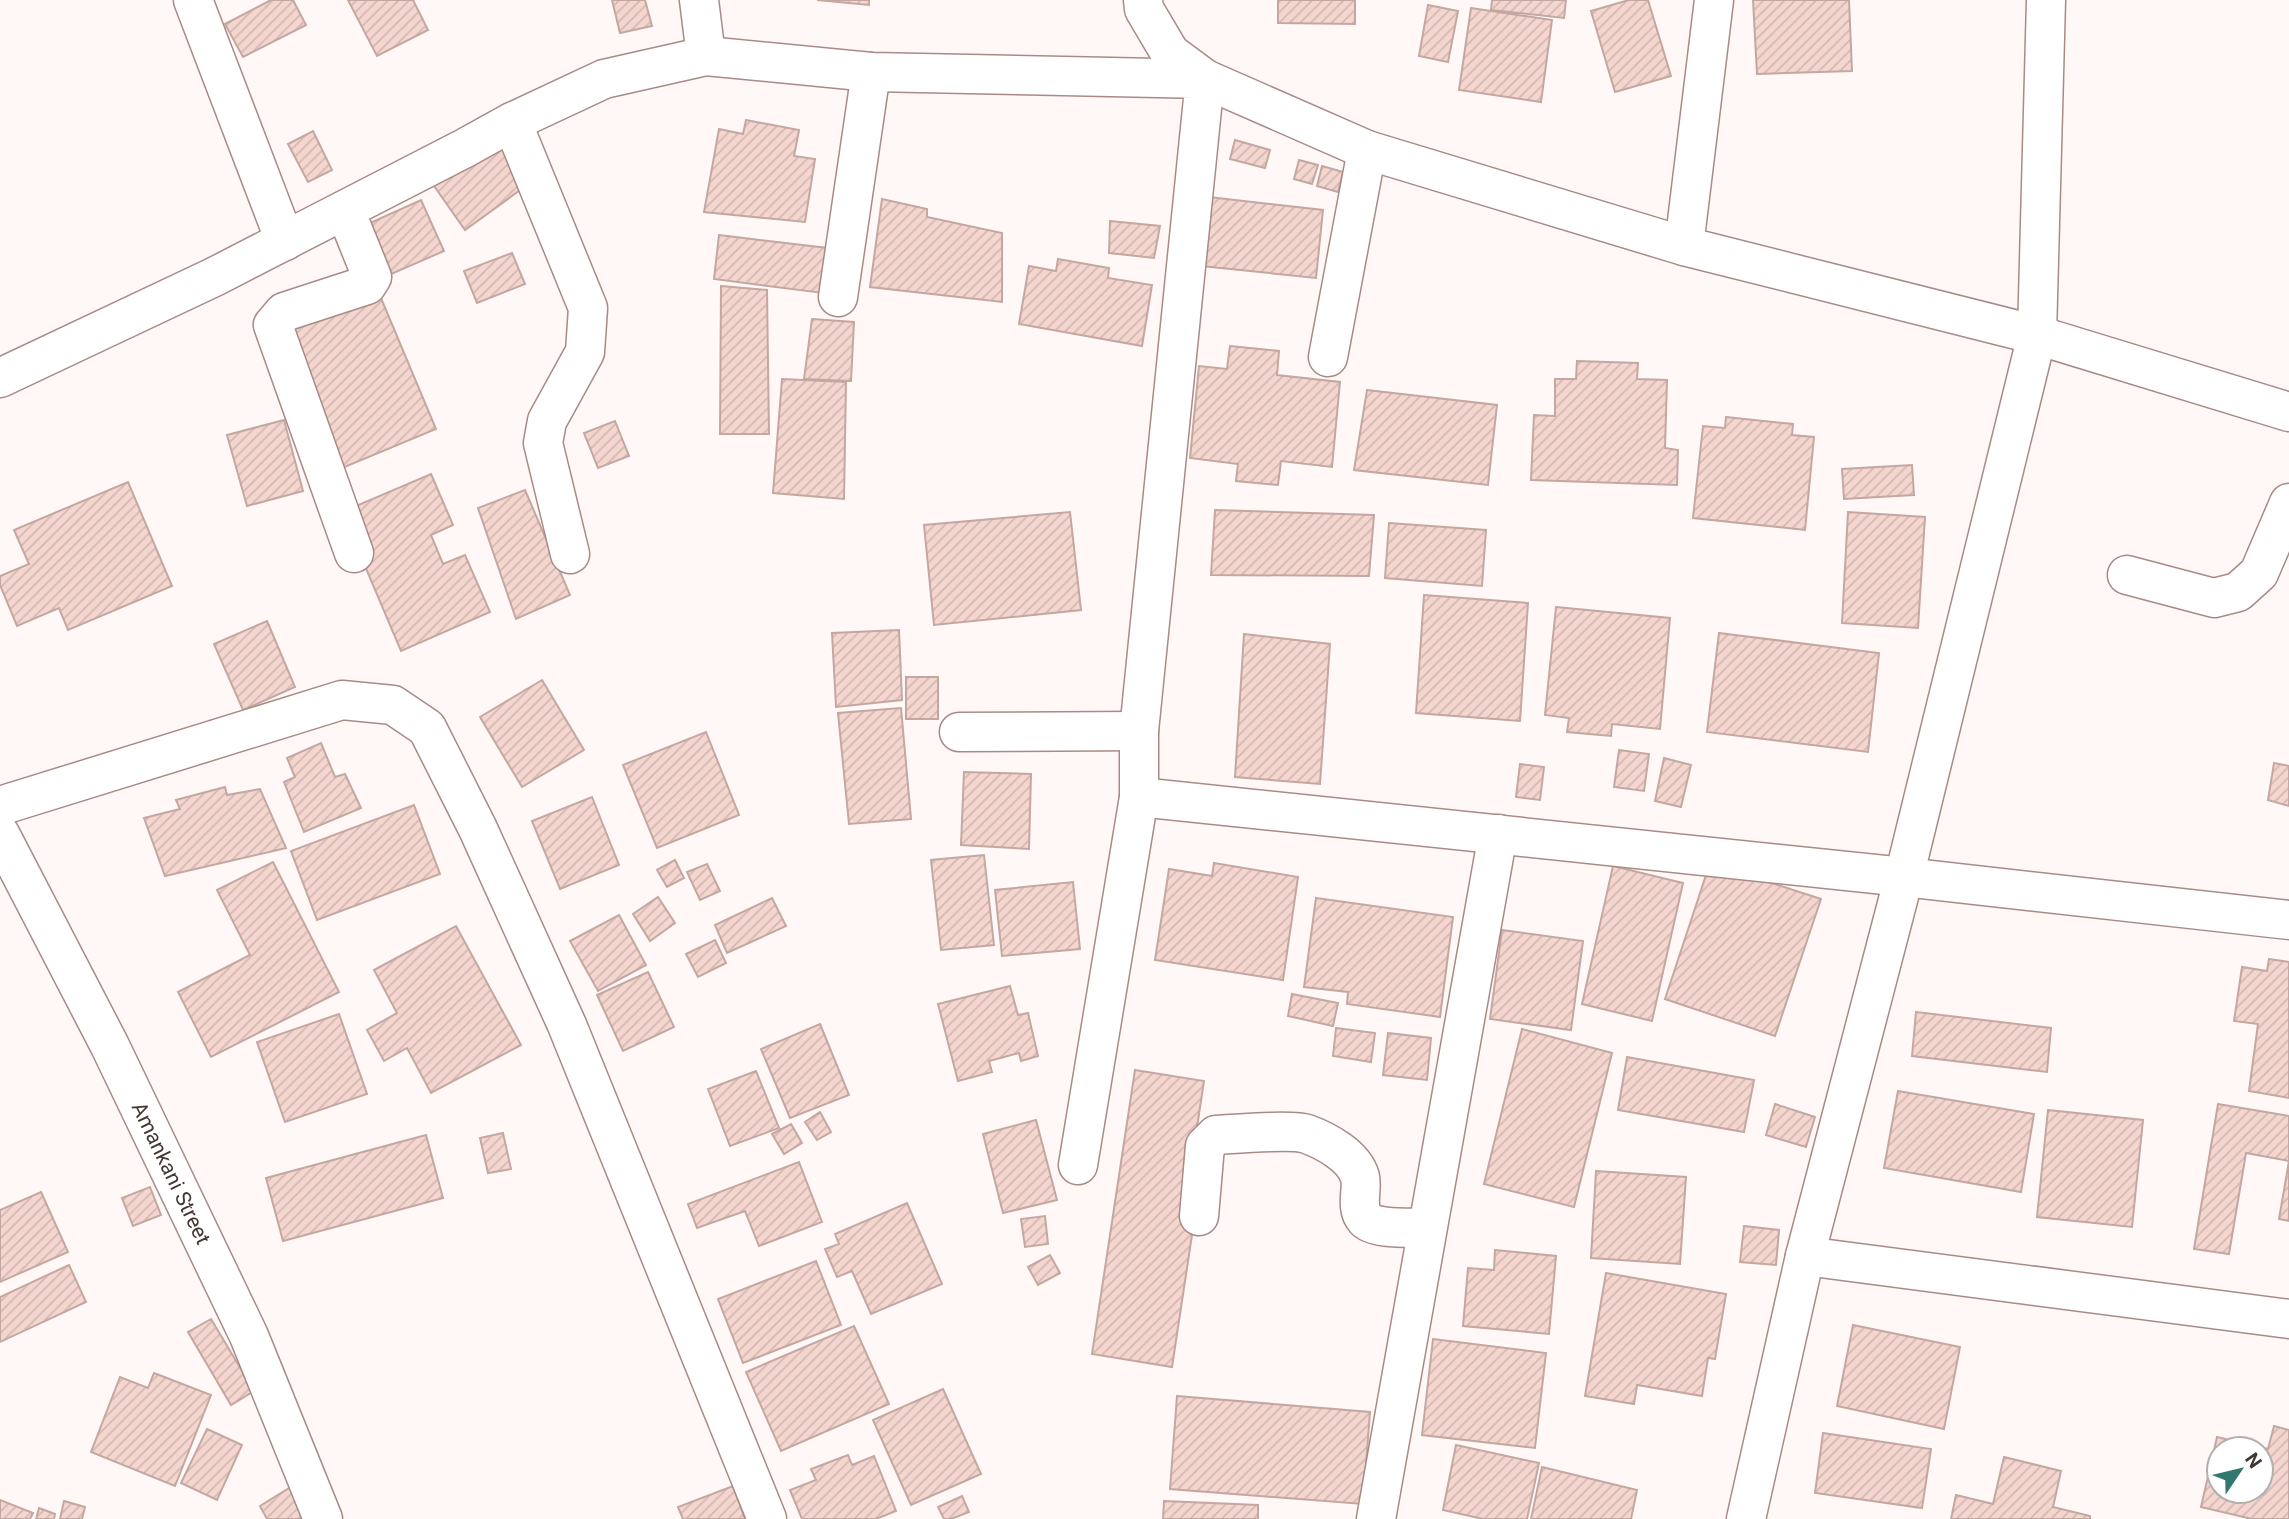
<svg xmlns="http://www.w3.org/2000/svg" width="2289" height="1519" font-family="Roboto,sans-serif">
<defs>
<pattern id="building-hatch" width="6" height="6" patternUnits="userSpaceOnUse" patternTransform="scale(1.75)"><rect width="6" height="6" fill="#f5d6cf"/><path d="M-1 1l2-2M0 6l6-6M5 7l2-2" fill="none" stroke="#d3b8b2"/></pattern>
</defs>
<rect width="100%" height="100%" fill="#fff8f7"/>
<path fill="url(#building-hatch)" stroke="#c5a7a1" stroke-width="2" fill-rule="evenodd" d="M271,0H293L306,25L243,57L225,24Z
M348,0H413L428,30L377,56Z
M612,0H645L652,26L620,33Z
M817,0H869V5Z
M1278,0H1355V24L1278,23Z
M1492,0H1566L1564,18L1491,10Z
M1629,0H1648L1671,76L1615,92L1591,11Z
M1753,0H1849L1852,71L1757,74Z
M1428,5L1458,11L1448,62L1419,56Z
M1471,8L1552,20L1541,102L1459,90Z
M746,120L799,130L794,156L815,159L805,222L704,212L719,129L743,134Z
M313,131L332,170L308,182L288,144Z
M501,134L534,180L465,230L432,183Z
M1235,140L1270,150L1265,168L1230,159Z
M1299,160L1318,165L1312,184L1294,179Z
M1322,166L1343,172L1338,192L1317,186Z
M1209,197L1323,210L1316,278L1202,266Z
M882,199L927,209V217L1002,233V302L870,287Z
M421,200L444,251L382,278L359,228Z
M1110,221L1160,226L1154,258L1109,253Z
M719,235L836,249L831,294L714,279Z
M512,253L525,284L477,303L464,271Z
M1058,259L1109,268L1108,278L1152,285L1142,346L1019,324L1029,266L1056,271Z
M721,286L767,290L769,434H720Z
M378,291L436,429L335,471L287,330Z
M812,319L854,322L851,381L804,379Z
M1230,346L1279,351L1277,375L1340,382L1332,467L1281,461L1278,485L1236,481L1238,464L1190,458L1199,366L1227,369Z
M1577,361L1638,363L1637,379L1667,380L1665,448L1678,450L1677,485L1531,480L1534,415L1555,416V379H1576Z
M782,379L846,382L844,499L773,493Z
M1367,390L1497,405L1488,485L1354,470Z
M1726,417L1793,424L1792,435L1814,437L1805,530L1693,518L1703,426L1725,428Z
M284,420L303,491L247,506L227,435Z
M615,421L629,456L598,468L584,433Z
M1912,465L1914,495L1844,499L1842,469Z
M431,474L453,525L431,535L443,564L465,555L490,612L401,651L342,512Z
M128,482L172,586L68,630L59,608L17,626L0,585V576L29,564L14,530Z
M525,490L570,595L516,619L478,508Z
M1215,510L1374,515L1369,576L1211,575Z
M1070,512L1081,610L934,625L924,525Z
M1848,512L1925,517L1918,628L1842,623Z
M1389,523L1486,530L1482,586L1385,578Z
M1424,595L1528,603L1520,721L1416,713Z
M1556,607L1670,618L1660,729L1612,724L1611,736L1567,732L1569,718L1545,715Z
M267,621L295,687L243,710L214,644Z
M899,630L902,700L836,707L832,633Z
M1719,633L1879,653L1868,752L1707,732Z
M1244,634L1330,644L1320,784L1235,777Z
M906,677H938V719H906Z
M542,680L584,750L522,787L480,717Z
M901,708L911,819L849,824L838,713Z
M706,732L739,815L657,848L623,765Z
M321,743L335,777L345,774L361,808L304,832L284,782L295,777L287,758Z
M1619,750L1649,754L1644,791L1614,787Z
M1664,758L1691,765L1681,807L1655,801Z
M2274,763L2289,766V806L2268,800Z
M1520,764L1544,767L1540,800L1516,797Z
M964,772L1031,774L1029,849L961,845Z
M225,787L227,795L260,789L286,848L165,876L144,818L180,809L176,800Z
M592,797L619,865L560,889L532,821Z
M414,805L440,874L317,920L291,851Z
M984,855L994,945L941,950L931,860Z
M675,860L684,878L667,887L657,870Z
M273,862L339,992L211,1057L178,992L250,955L217,890Z
M1214,863L1298,877L1283,980L1155,960L1169,869L1212,876Z
M1710,863L1821,899L1775,1036L1665,999Z
M707,864L720,891L700,900L687,872Z
M1613,866L1683,883L1652,1021L1582,1004Z
M1073,882L1080,949L1002,956L995,890Z
M658,897L675,923L650,941L633,914Z
M772,898L786,926L727,953L715,925Z
M1316,898L1453,917L1440,1017L1347,1004L1348,992L1304,987Z
M619,915L646,965L598,991L570,941Z
M456,926L521,1045L431,1093L407,1048L384,1061L367,1030L397,1013L374,970Z
M1502,930L1583,941L1571,1030L1490,1019Z
M715,940L726,963L698,977L686,954Z
M2269,959L2289,962V1098L2249,1091L2258,1024L2234,1021L2242,967L2267,971Z
M648,972L674,1027L623,1051L597,995Z
M1010,986L1018,1015L1028,1013L1038,1056L1021,1061L1019,1053L989,1061L992,1072L958,1081L938,1004Z
M1292,994L1338,1003L1333,1026L1288,1016Z
M1916,1012L2051,1028L2047,1072L1912,1056Z
M339,1014L367,1094L285,1122L257,1042Z
M820,1024L849,1095L790,1118L761,1049Z
M1336,1028L1375,1033L1371,1062L1333,1056Z
M1522,1029L1612,1053L1574,1207L1484,1184Z
M1388,1033L1431,1038L1427,1080L1383,1075Z
M1627,1057L1754,1080L1744,1132L1618,1110Z
M1135,1070L1204,1081L1186,1200L1197,1202L1172,1367L1092,1354Z
M756,1071L779,1128L730,1146L708,1089Z
M1898,1091L2034,1114L2021,1192L1884,1168Z
M1775,1104L1815,1117L1806,1147L1766,1135Z
M2218,1104L2289,1116V1161L2246,1153L2229,1254L2194,1249Z
M2048,1110L2143,1120L2132,1227L2037,1217Z
M820,1112L831,1132L817,1140L805,1122Z
M1036,1120L1057,1200L1003,1213L983,1134Z
M791,1124L802,1143L784,1154L772,1134Z
M503,1133L511,1169L488,1173L480,1138Z
M426,1135L443,1198L283,1241L266,1178Z
M2289,1161V1221L2279,1219Z
M799,1162L822,1222L759,1246L745,1211L697,1228L688,1204Z
M1596,1171L1686,1177L1680,1264L1591,1258Z
M150,1187L161,1215L133,1226L122,1198Z
M41,1192L68,1252L0,1282V1210Z
M907,1203L942,1284L871,1314L852,1271L837,1277L825,1249L839,1244L835,1234Z
M1045,1216L1048,1244L1025,1247L1021,1219Z
M1744,1226L1779,1230L1776,1265L1740,1262Z
M1495,1250L1556,1256L1549,1334L1463,1326L1468,1268L1494,1270Z
M1050,1255L1060,1273L1038,1285L1028,1267Z
M816,1261L841,1325L743,1363L718,1299Z
M69,1265L86,1302L0,1342V1297Z
M1606,1273L1726,1294L1715,1359L1708,1358L1702,1396L1637,1385L1634,1404L1585,1396Z
M211,1319L254,1391L231,1405L188,1332Z
M1853,1325L1960,1347L1944,1429L1837,1406Z
M854,1326L889,1404L781,1451L746,1372Z
M1433,1339L1546,1353L1535,1448L1422,1435Z
M154,1373L211,1395L175,1486L91,1452L120,1377L148,1388Z
M943,1389L981,1474L911,1505L873,1420Z
M1177,1396L1370,1412L1363,1504L1170,1489Z
M2274,1426L2289,1430V1519H2252L2201,1507L2217,1437L2268,1449ZM2219,1449H2261V1491H2219Z
M207,1429L242,1445L217,1500L181,1483Z
M1823,1433L1931,1449L1922,1508L1815,1493Z
M1456,1445L1539,1463L1527,1519H1483L1443,1510Z
M848,1455L852,1465L874,1456L896,1511L876,1519H802L790,1490L816,1480L811,1469Z
M2004,1457L2061,1471L2053,1507L2090,1516V1519H1951L1956,1495L1993,1504Z
M1542,1467L1637,1490L1631,1519H1531Z
M294,1485L313,1519H267L260,1506Z
M733,1486L745,1519H683L678,1507Z
M962,1496L969,1512L951,1519H944L938,1507Z
M0,1500L33,1513L30,1519H0Z
M64,1501L85,1507L82,1519H60Z
M1164,1501L1258,1505V1519H1163Z
M39,1508L55,1514L54,1519H36Z"/>
<g fill="none" stroke-linecap="round" stroke-linejoin="round">
<g stroke="#a88b85" stroke-width="41">
<g id="minor">
<path d="M193,0L285,241"/>
<path d="M699,0L706,56"/>
<path d="M1143,0L1144,9L1170,53L1205,79L1367,150L1684,246L2037,335L2289,412"/>
<path d="M512,122L588,308L585,352L547,421L543,443L570,554"/>
<path d="M345,210L372,277L367,285L284,312L273,325L354,553"/>
<path d="M1684,246L1714,0"/>
<path d="M838,297L871,72"/>
<path d="M1328,357L1367,150"/>
<path d="M0,378L214,277L465,148L512,122L604,79L706,56L871,72L1205,79L1139,731V797L1078,1165"/>
<path d="M2127,575L2214,598L2238,592L2259,573L2289,503"/>
<path d="M959,732L1139,731"/>
<path d="M1139,797L1904,877L2289,920"/>
<path d="M0,806L342,700L393,705L427,728L478,829L567,1025L767,1519"/>
<path id="s1" d="M0,834L110,1046L249,1336L323,1519"/>
<path d="M1199,1216L1205,1146L1216,1135C1234,1134 1293,1129 1307,1134C1326,1141 1354,1156 1360,1177C1363,1190 1355,1207 1365,1219C1374,1230 1412,1227 1427,1228"/>
<path d="M1805,1256L2289,1319"/>
<path d="M1376,1519L1498,834"/>
<path d="M1746,1519L1805,1256L1904,877L2037,335L2046,0"/>
</g>
</g>
<use href="#minor" stroke="#fff" stroke-width="38"/>
</g>
<g text-anchor="middle" stroke-width="5" stroke-linejoin="round" paint-order="stroke">
<g font-size="21" fill="#423633" stroke="#fff">
<text dy="7" stroke="none"><textPath href="#s1" startOffset="380">Amankani Street</textPath></text>
</g>
</g>
<g transform="translate(2240 1470) rotate(55)"><circle r="33" fill="#ffffff" stroke="#b3afad" stroke-width="2"/>
<path d="M0-5L12 26L0 18L-12 26Z" fill="#32786e"/>
<text y="-10" font-size="19" font-weight="bold" text-anchor="middle" fill="#423633">N</text>
</g>
</svg>
